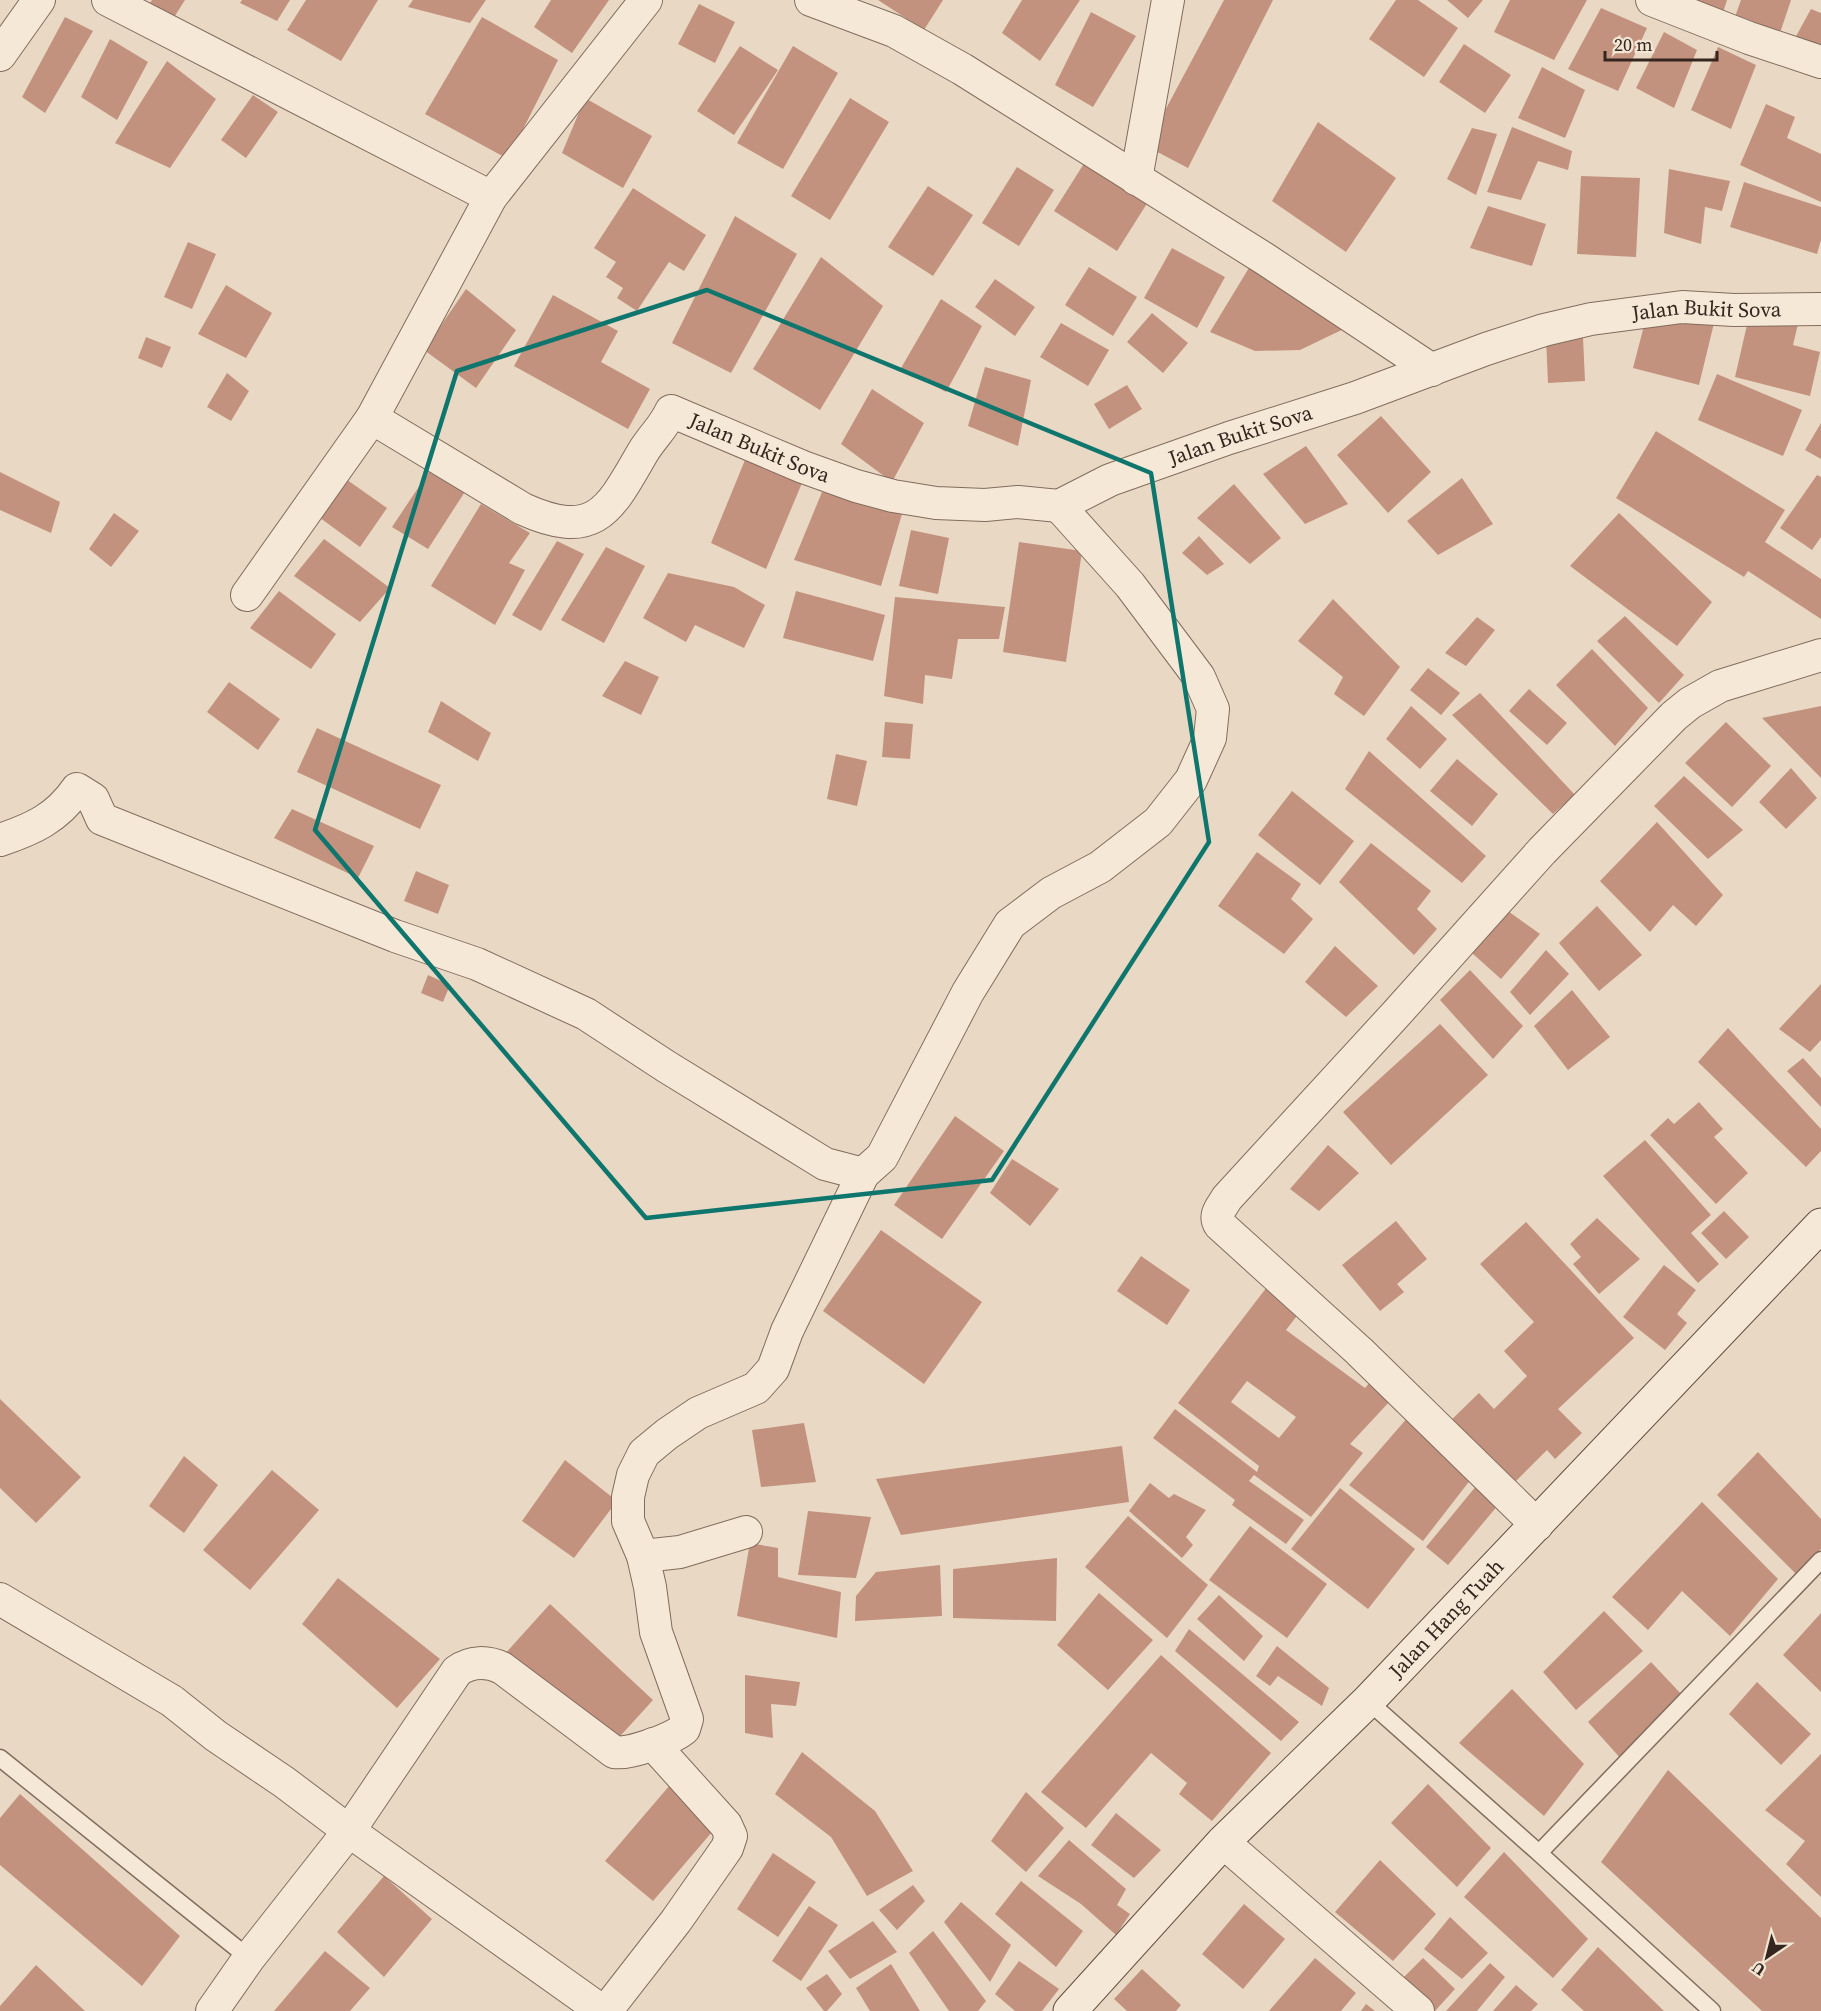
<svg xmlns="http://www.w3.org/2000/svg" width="1821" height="2011" font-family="'Source Serif 4',serif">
<rect width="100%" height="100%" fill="#e9d9c4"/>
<path fill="#c3927e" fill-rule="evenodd" d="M152,0H185L171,22L148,6Z
M242,0H290L277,21L240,3Z
M306,0H378L341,61L287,30Z
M413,0H486L470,23L408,7Z
M551,0H609L572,53L534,27Z
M878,0H943L924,30Z
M1022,0H1080L1040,61L1002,33Z
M1224,0H1273L1188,168L1146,146Z
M1396,0H1418L1458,28L1424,77L1369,39Z
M1447,0H1483L1468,18Z
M1510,0H1587L1554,60L1494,32Z
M1682,0H1727L1721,19Z
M1741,0H1791L1778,39L1732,25Z
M699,4L735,22L715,63L678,44Z
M1601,8L1647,28L1618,91L1568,69Z
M1811,9L1821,13V60L1789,49Z
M1091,12L1136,36L1093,107L1055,85Z
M65,17L93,31L45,113L22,97Z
M482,17L558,60L508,159L425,114Z
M1664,32L1697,50L1674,108L1636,88Z
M110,39L148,62L117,120L81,97Z
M1464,44L1511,75L1485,113L1439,82Z
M740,46L778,70L734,135L697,111Z
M793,46L838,73L783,169L737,143Z
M1718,47L1756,65L1731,129L1691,110Z
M167,61L216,99L170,168L115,143Z
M1542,67L1585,90L1565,138L1518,118Z
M253,95L278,112L246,158L221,140Z
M585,98L652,136L623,188L562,153Z
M850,98L889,122L830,220L791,196Z
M1766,104L1795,117L1787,138L1821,154V202L1740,165Z
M1318,122L1396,178L1346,252L1272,201Z
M1512,127L1572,151L1568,170L1538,161L1521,200L1487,192Z
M1472,128L1497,134L1476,195L1447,179Z
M1090,154L1153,194L1117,251L1054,211Z
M1017,167L1054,190L1019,246L982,223Z
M1669,169L1730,181L1722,211L1705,207L1701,244L1664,233Z
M1581,176L1640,178L1636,257L1577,254Z
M1744,182L1821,207V240L1817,254L1730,227Z
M928,186L973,215L933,276L888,247Z
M633,188L706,235L684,271L669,262L637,311L617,298L623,288L606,277L616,262L594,248Z
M1488,206L1546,224L1532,266L1470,248Z
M735,216L797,254L731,373L672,343Z
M188,242L216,254L192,309L164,297Z
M1172,248L1225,277L1197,328L1144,298Z
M821,257L883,306L820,410L753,369Z
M1255,258L1352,325L1300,350L1255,351L1210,332Z
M1089,267L1137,297L1113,336L1065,305Z
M995,279L1035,307L1015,336L975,307Z
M226,285L272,313L246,358L198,334Z
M466,289L516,330L476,388L424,350Z
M553,295L618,331L601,362L650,389L628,429L514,366Z
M941,299L982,326L946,392L901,368Z
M1687,311L1715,319L1699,385L1633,368L1647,314L1684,323Z
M1750,312L1798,324L1793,345L1820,352L1810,396L1735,377Z
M1152,313L1188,343L1163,373L1127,342Z
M1061,323L1109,350L1088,386L1040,357Z
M146,337L171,347L162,368L138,358Z
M1583,337L1585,381L1548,383L1546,338Z
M985,367L1031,380L1018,446L968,426Z
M227,373L249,391L231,421L207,407Z
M1717,374L1802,410L1783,456L1698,420Z
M1127,385L1142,409L1109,429L1094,404Z
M872,389L924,423L892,482L841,444Z
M1381,416L1431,472L1388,513L1337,455Z
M1821,423V459L1805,450Z
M1656,431L1785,510L1765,542L1821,579V619L1748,571L1744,577L1616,498Z
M1306,446L1348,504L1305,524L1263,474Z
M745,460L802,483L766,569L711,543Z
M432,467L468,487L428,549L392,527Z
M0,472L60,502L51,533L0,510Z
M1817,475L1821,477V537L1812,550L1780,528Z
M343,477L387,508L360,547L316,515Z
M1462,478L1493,524L1438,555L1407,521Z
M1234,484L1281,538L1250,564L1197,518Z
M822,492L902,514L881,586L794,560Z
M481,504L530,533L509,563L525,570L495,625L431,586Z
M114,513L139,531L111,567L89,549Z
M1619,513L1712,602L1677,646L1570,566Z
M911,530L949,538L938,594L899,586Z
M1199,536L1224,564L1207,575L1182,553Z
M324,539L390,588L360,622L294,576Z
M557,541L584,554L541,631L512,615Z
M1019,542L1082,551L1066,662L1003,652Z
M606,547L645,566L604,643L561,620Z
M668,573L734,587L765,605L744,648L695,625L686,642L643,618Z
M279,591L336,634L311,669L250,628Z
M796,591L885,615L873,661L783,638Z
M895,597L1005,607L999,639H958L952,679L925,675L923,704L884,696Z
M1333,599L1400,667L1364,716L1334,694L1343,677L1298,641Z
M1625,616L1684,675L1659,703L1597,641Z
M1477,617L1495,630L1466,666L1445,653Z
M1592,649L1648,708L1615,746L1556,685Z
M625,661L659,677L641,715L602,696Z
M1428,668L1460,693L1441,715L1410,690Z
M229,682L280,719L258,750L207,712Z
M1529,689L1567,723L1547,745L1509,711Z
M1480,693L1575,795L1553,814L1452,715Z
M441,701L491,733L478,761L428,732Z
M1411,706L1447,739L1420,769L1386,739Z
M1821,706V778L1762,718Z
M885,722L913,724L910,759L882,757Z
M1726,722L1771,766L1732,807L1685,763Z
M317,728L441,785L420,829L297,772Z
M1369,751L1486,856L1462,883L1345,789Z
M836,754L867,761L857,806L827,799Z
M1457,759L1498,794L1472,826L1430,791Z
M1791,768L1817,798L1786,829L1759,802Z
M1684,776L1743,830L1708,859L1654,806Z
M1292,791L1354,841L1320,885L1258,835Z
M292,809L374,846L358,878L274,838Z
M1657,822L1723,895L1696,926L1673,905L1650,932L1600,881Z
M1371,843L1431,891L1417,909L1437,929L1414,955L1339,882Z
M1257,852L1301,884L1291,899L1313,919L1284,954L1218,906Z
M416,871L449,885L438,914L404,901Z
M1597,906L1642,955L1599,991L1559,943Z
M1508,911L1540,934L1501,979L1472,953Z
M1335,946L1378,986L1346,1017L1305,982Z
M1546,950L1569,974L1530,1015L1510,992Z
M1470,970L1523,1026L1493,1059L1440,1000Z
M428,975L450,985L443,1002L421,993Z
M1821,984V1040L1810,1052L1779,1029Z
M1572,990L1610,1037L1568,1070L1534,1026Z
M1440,1024L1488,1075L1391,1165L1343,1112Z
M1728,1028L1821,1129V1151L1806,1167L1698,1062Z
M1803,1058L1821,1078V1107L1787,1071Z
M1699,1102L1723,1129L1714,1137L1748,1173L1716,1204L1650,1135L1668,1118L1674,1124Z
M955,1116L1004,1151L942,1239L894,1205Z
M1645,1140L1711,1215L1691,1233L1719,1264L1698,1283L1603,1176Z
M1328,1145L1359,1173L1319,1211L1290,1189Z
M1012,1159L1059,1189L1030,1226L990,1193Z
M1724,1211L1749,1237L1726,1259L1701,1233Z
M1597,1218L1640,1259L1599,1294L1573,1264L1581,1257L1570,1244Z
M1396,1221L1427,1259L1397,1284L1404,1292L1380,1311L1342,1265Z
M1526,1222L1634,1338L1558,1409L1582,1433L1555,1459L1547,1450L1510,1487L1447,1424L1479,1393L1494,1409L1527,1376L1504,1351L1534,1322L1480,1264Z
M881,1230L982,1302L924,1384L823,1311Z
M1141,1256L1190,1290L1167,1325L1117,1291Z
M1664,1265L1696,1290L1677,1314L1687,1323L1665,1350L1623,1317Z
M1270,1283L1303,1308L1286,1330L1365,1388L1370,1382L1391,1400L1350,1444L1363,1453L1311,1517L1254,1475L1249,1481L1304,1520L1286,1544L1232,1505L1235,1500L1153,1438L1175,1409L1257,1472L1259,1466L1178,1403ZM1247,1381L1296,1417L1279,1438L1231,1402Z
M0,1399L81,1477L36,1523L0,1488Z
M1409,1416L1471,1479L1423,1541L1349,1485Z
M804,1423L816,1482L761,1487L752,1430Z
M1122,1446L1129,1502L901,1535L876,1479Z
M1758,1452L1821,1519V1549L1797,1575L1717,1495Z
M184,1456L218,1485L184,1533L149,1506Z
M565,1460L617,1501L574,1558L522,1521Z
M272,1470L319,1510L250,1590L203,1550Z
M1150,1483L1169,1498L1174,1494L1206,1510L1186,1537L1193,1545L1182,1558L1129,1511Z
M1477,1485L1499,1504L1448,1565L1426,1547Z
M1340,1488L1415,1549L1368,1609L1291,1549Z
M1702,1502L1778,1579L1730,1636L1682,1591L1648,1630L1612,1597Z
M808,1511L871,1517L856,1578L798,1575Z
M1128,1516L1208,1585L1167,1638L1085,1567Z
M1250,1526L1327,1584L1287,1638L1209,1580Z
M750,1543L778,1548V1577L841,1592L837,1638L737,1616Z
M1057,1558L1056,1621L953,1618V1569Z
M940,1565L942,1616L855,1621L856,1596L876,1572Z
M338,1578L440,1659L397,1708L302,1624Z
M1099,1593L1153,1640L1108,1690L1057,1645Z
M1219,1595L1263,1636L1244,1661L1197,1619Z
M550,1604L653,1700L613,1744L504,1655Z
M1604,1611L1643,1651L1576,1710L1543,1672Z
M1821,1613V1692L1783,1655Z
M1189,1629L1299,1722L1281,1741L1175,1651Z
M1277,1646L1329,1688L1322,1706L1278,1676L1270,1686L1256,1676Z
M1161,1655L1271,1753L1212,1821L1179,1794L1187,1783L1151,1753L1086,1828L1041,1792Z
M1651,1662L1683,1696L1622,1760L1588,1722Z
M745,1675L800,1682L796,1706L771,1704L773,1738L745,1733Z
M1757,1682L1811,1734L1781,1765L1729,1714Z
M1512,1689L1584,1764L1544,1816L1459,1743Z
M802,1752L875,1811L913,1871L867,1896L831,1837L775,1794Z
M1821,1754V1897L1786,1864L1805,1841L1765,1810Z
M1668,1770L1821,1918V2011H1762L1601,1862Z
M1428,1784L1491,1848L1457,1887L1391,1823Z
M670,1785L718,1825L653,1901L605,1861Z
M1026,1792L1064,1828L1026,1872L991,1841Z
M20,1794L180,1936L142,1986L0,1865V1818Z
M1116,1813L1161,1850L1134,1878L1091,1845Z
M1069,1840L1126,1889L1117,1905L1130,1914L1116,1935L1081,1904L1038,1876Z
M1504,1852L1588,1939L1553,1978L1464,1897Z
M773,1853L816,1882L778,1937L737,1909Z
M1380,1860L1436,1914L1393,1961L1335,1912Z
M384,1876L432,1919L384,1977L337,1932Z
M1021,1881L1083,1931L1056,1967L995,1914Z
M913,1885L925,1901L897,1930L879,1910Z
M961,1902L1011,1945L990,1982L944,1922Z
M1244,1904L1285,1939L1243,1989L1202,1954Z
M809,1906L838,1925L801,1981L772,1961Z
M1450,1917L1488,1953L1462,1979L1424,1949Z
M873,1921L897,1952L850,1979L828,1951Z
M933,1931L986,2001L978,2011H949L909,1953Z
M1598,1947L1664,2011H1584L1561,1990Z
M325,1951L370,1988L350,2011H274Z
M1315,1958L1356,1993L1341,2011H1269Z
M1423,1958L1455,1989L1435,2011H1432L1402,1979Z
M1019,1961L1059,1989L1042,2011H1015L995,1994Z
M1490,1963L1505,1977L1477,2011H1446Z
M891,1964L920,2011H870L856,1988Z
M36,1965L85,2011H0V2006Z
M1142,1969L1181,2005L1176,2011H1127L1114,1999Z
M827,1974L842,1994L827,2011H824L806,1988Z
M1516,1985L1538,2004L1531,2011H1493Z
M1366,2004L1375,2011H1361Z"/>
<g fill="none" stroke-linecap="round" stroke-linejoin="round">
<g stroke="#826c5d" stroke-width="19">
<path id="lane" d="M1368,1701L1539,1853L1712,2011
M0,1758L249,1958
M1539,1853L1821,1560"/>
</g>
<g stroke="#826c5d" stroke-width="34">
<g id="street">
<path d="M108,0L491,197"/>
<path d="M811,0L894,31L962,69L1265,259L1432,370"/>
<path d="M1652,0L1749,38L1821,62"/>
<path d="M0,55L39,0"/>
<path d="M1136,179L1168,0"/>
<path id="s1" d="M372,418L523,509C596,542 610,509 643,452C652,437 664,427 671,411L803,467L856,486L893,496L936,503L985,505L1018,502L1059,506L1110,480L1229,438L1355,398L1486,349L1544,330L1591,319L1682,307L1734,310L1821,309"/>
<path d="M247,595L372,418L491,197L646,0"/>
<path d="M0,840C33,829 57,818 77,789L93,799L102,819L395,936L477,964L586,1014L667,1067L825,1164L863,1174L882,1157L968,992L1010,924L1051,893L1100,867L1158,822L1191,780L1210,738L1213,709L1199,677L1130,585L1059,506"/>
<path d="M1537,1525L1359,1351L1220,1225C1213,1215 1222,1207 1227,1198L1396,1014L1542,851L1674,716L1690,703L1720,686L1821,655"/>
<path d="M643,1556L628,1521V1497L633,1475L644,1453L667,1434L698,1413L756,1388L773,1369L787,1331L863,1174"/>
<path d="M0,1599L172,1701L216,1736L284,1782L349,1831L602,2011"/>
<path d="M1223,1842L1418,2011"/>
<path d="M212,2011L249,1958L349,1831L457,1671C471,1661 487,1661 502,1668L614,1752C629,1755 672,1739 684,1729L687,1719L656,1632L650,1587L643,1556L680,1552L746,1532"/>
<path d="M606,2011L676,1921L727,1848L731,1836L726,1825L653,1744"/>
</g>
</g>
<g stroke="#644d40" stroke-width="35">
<g id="secondary">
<path id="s2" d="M1070,2011L1223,1842L1368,1701L1821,1225"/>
</g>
</g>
<use href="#lane" stroke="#f5e8d7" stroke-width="16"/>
<use href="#street" stroke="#f5e8d7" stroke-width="32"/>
<use href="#secondary" stroke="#f5e8d7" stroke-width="33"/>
</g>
<path fill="none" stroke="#0f766e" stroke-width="4.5" stroke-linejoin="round" d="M707,290L1151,473L1209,842L992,1180L646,1218L315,830L457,371Z"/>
<g text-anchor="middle" stroke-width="5" stroke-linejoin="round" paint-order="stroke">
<g font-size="21" fill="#34261f" stroke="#f1e5d3">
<text dy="7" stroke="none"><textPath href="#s1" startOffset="1468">Jalan Bukit Sova</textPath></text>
<text dy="7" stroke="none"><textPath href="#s1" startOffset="982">Jalan Bukit Sova</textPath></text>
<text dy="7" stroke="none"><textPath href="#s1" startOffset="478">Jalan Bukit Sova</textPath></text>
<text dy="7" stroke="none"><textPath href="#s2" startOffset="544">Jalan Hang Tuah</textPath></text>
</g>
</g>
<g transform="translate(1767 1957) rotate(215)" stroke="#f1e5d3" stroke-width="4.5" paint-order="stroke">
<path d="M0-4.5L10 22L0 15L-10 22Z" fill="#34261f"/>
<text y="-9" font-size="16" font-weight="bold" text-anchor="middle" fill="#34261f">U</text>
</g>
<path d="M1605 51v9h112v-9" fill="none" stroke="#34261f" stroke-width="3"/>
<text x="1614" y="51" font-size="18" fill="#34261f" stroke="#f1e5d3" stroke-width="4.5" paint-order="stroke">20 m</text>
</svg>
